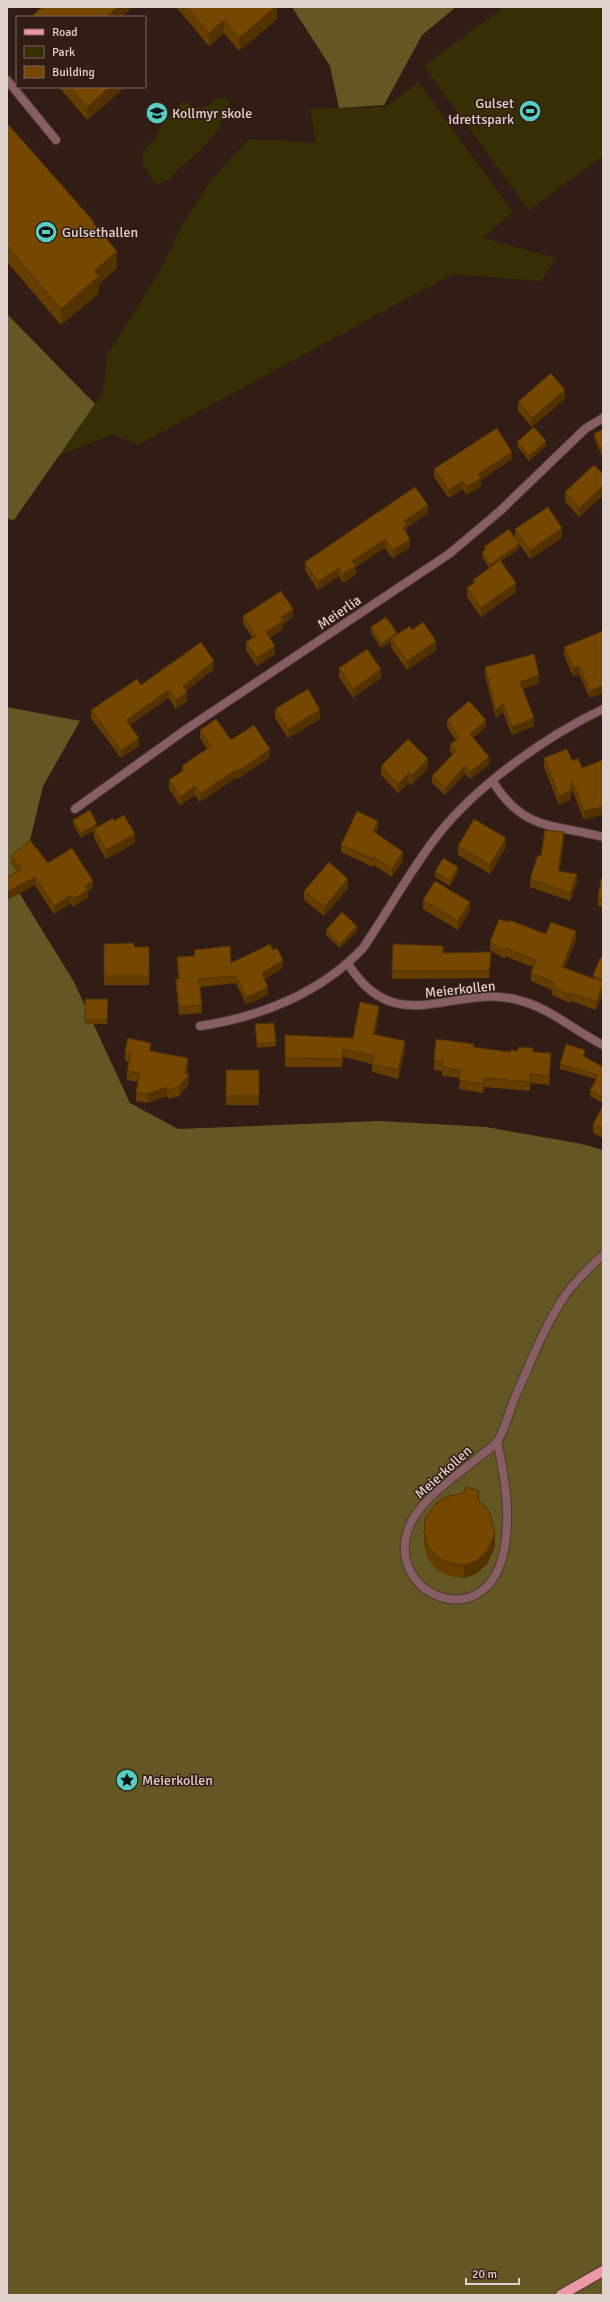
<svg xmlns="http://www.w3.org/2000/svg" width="610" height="2302" font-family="Signika,sans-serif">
<rect width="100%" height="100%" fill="#321d16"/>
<path fill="#372f04" d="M504,7H603V156L529,210L424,66Z
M418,82L513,212L483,238L556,258L541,281L452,274L138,445L114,434L59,455L103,393L107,355L159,273L182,225L212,179L249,139L316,143L310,109L387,107Z
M216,98H226L229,103C223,123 214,138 198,152C188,162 177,168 170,180L156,184L144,167L142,152L155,139L160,127L173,111L185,101L193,109L208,106Z"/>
<path fill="#635824" d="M292,7H456L422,35L384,105L339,108L330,66Z
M7,314L95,404L14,520L7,519Z
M7,707L80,721L43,786L18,891L74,982L130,1103L178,1129L379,1121L486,1127L582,1144L603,1150V2295H7Z"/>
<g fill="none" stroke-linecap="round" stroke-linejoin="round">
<g stroke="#4e3a33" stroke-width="10">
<path id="service" d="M7,80L56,140
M497,1441C505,1477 511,1514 504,1551C486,1638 383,1594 409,1527C421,1497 457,1476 480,1456C485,1452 493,1447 497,1442C505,1431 510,1408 516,1395C531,1361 545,1325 566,1294C577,1279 590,1267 603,1255"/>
</g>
<g stroke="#4e3a33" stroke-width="10">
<path id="minor" d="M493,782C524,831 553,824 603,837
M75,809L188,728L449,554L500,511L585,429L603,418
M348,964C396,1040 451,985 514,999C548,1006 573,1030 603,1045
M200,1026C260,1017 321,993 363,948C388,911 410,871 437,836C477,785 545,737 603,709"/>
</g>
<g stroke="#4e3a33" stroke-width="12">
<path id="primary" d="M561,2295L603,2271"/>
</g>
<use href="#service" stroke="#875e64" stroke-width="8"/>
<use href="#minor" stroke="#875e64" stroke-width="8"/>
<use href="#primary" stroke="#ed97a6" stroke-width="10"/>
</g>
<path fill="#653d00" d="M176,7H277V19L239,51L224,33L209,46Z
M59,87H124V88L87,120Z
M7,123L94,225L117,268L99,284V293L61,325L7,262Z
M565,399L532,427L518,411V402Z
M603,429V458L594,438V434Z
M517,442L546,446L529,461L517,446Z
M512,459L481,480V486L467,495L463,489L449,498L434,477V469Z
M603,474V495L579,517L565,501V492Z
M428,513L407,528V533L406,534L410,547L393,559L385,548L356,567V574L343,583L339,576L318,590L305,570V562Z
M515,529L562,538L530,559L515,538Z
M484,547L519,549L501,561L516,592L481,617L467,597V588L473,584V580L489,568L482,557V552L484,550Z
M243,616L293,617L283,624V629L270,637L275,654L257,666L246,650V642L253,638L243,624Z
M371,627L397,634L412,630L436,650L407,670L391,647V642L381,648L371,632Z
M603,631V693L590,698L579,674L573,676L564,655V647Z
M485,667L539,683L523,689L534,726L512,735L503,712L496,718L485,675Z
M339,668L381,678L353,698L339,677Z
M214,669L186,691L187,701L176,709L169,698L130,725L139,746L121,758L91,718V710L141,685Z
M275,709L320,719L288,738L275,718Z
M447,720L486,727L473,738L489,765L470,779L465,774L445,795L432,783V776L453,754L450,752V744L456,741L447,727Z
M200,730L231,740L270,757L238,779L237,777L200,802L195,795L180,805L169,789V780L182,772V766L207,749L200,738Z
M544,758L572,761L582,768L601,815L584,820L572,789L570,800L559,805L544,767Z
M381,766L428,768L411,785L409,782L398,793L381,775Z
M73,820L97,827L114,821L135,843L106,859L94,838V831L81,838L73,824Z
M378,829L376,833L403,860L392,877L374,865L373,867L341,852V845Z
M564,840L559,871L577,882L570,901L530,887V879L541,856Z
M458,846L506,847L490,874L458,855Z
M11,856L48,863L93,888L88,892V898L73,907L71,903L54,914L35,885L7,900V878L17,872L11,864Z
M435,872H458L450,886L435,877Z
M603,880V907L598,906V898Z
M348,888L324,916L304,900V891Z
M423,900L470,911L458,930L423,909Z
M508,922L546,934L576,939L565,968L593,978V976L603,958V993L596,1010L571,1001L570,1003L552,995V990L531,981V973L533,967L505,956V959L490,950V942Z
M326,930L357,931L340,948L326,935Z
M104,944L134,947H149V985H104Z
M393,944L491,960L489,978L392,979Z
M194,950L231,963L273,950L283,968L264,979L268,995L252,1002L246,1004L236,983L200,987L202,1013L179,1015L176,986V979H178L177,957L194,956Z
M85,999H108L107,1024H85Z
M379,1014L375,1034L405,1050L398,1079L372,1072V1064L343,1057L342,1067H285V1058L353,1038Z
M255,1024L276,1042V1046L257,1048Z
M474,1047L510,1052H533L551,1062L549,1085L530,1083V1091L484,1087L483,1093L459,1089L460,1078L442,1076V1071L434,1070V1061Z
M151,1051L188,1067L187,1073L189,1083L179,1096L168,1099L167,1096L147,1103L136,1101V1092L138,1082L127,1080V1071L129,1062L125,1061V1052Z
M585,1054L584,1056L603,1067V1103L590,1096V1091L596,1079L560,1069V1064Z
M226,1070H259V1105H226Z
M603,1106V1138L593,1133V1124Z
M479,1500L495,1547L487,1564L476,1574L464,1578L449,1576L437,1570L428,1559L424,1546V1533Z"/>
<path fill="#523200" d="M118,7H133L121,17H106Z
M275,7H277V19L239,51V38Z
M224,20V33L209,46V33Z
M110,87H124V88L87,120V107Z
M117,251V268L99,284V293L61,325V309L94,271Z
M565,390V399L532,427V418Z
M546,441V446L529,461V456Z
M512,452V459L481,480V486L467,495V487L478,474Z
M463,481V489L449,498V490Z
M603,486V495L579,517V508Z
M428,505V513L407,528V533L403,537V528L404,521Z
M562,528V538L530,559V550Z
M385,539V548L356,567V574L343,583V574L352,561Z
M410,539V547L393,559V550Z
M519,544V549L490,569V565Z
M339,568V576L318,590V582Z
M516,583V592L481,617V608Z
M293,609V617L283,624V629L266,640V632L281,617Z
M397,633L391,638V642L381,648V644Z
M436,641V650L407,670V661Z
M275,646V654L257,666V658Z
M214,661V669L183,694V686Z
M579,666V674L573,676V668Z
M381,669V678L353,698V689Z
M539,675V683L520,690V682Z
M603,685V693L590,698V691Z
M169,690V698L126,728V720Z
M187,692V701L176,709V700Z
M503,704V712L496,718V710Z
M320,710V719L288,738V729Z
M534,718V726L512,735V727Z
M486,720V727L470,741V734Z
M139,738V746L121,758V750Z
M270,749V757L238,779V771Z
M489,757V765L470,779V772Z
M428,759V768L411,785V776Z
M465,766V774L445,795V788Z
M237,769V777L200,802V794Z
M409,773V782L398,793V784Z
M572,781V789L570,800L559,805V796Z
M195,786V795L180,805V797Z
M603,801V810L601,815L584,820V811Z
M378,821V829L373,839V831Z
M97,824V829H94V831L81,838V833Z
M564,832V840L558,879V871Z
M135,834V843L106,859V850Z
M506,838V847L490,874V865Z
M403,852V860L392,877V869Z
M374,857V865L373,867V859Z
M458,867V872L450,886V881Z
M577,874V882L570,901V893Z
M35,877V885L7,900V892Z
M348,879V888L324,916V907Z
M93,881V888L88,892V898L73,907V899L85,886Z
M71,895V903L54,914V906Z
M470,902V911L458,930V921Z
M357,926V931L340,948V944Z
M576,931V939L562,975V967Z
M444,946V953L442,957V949Z
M491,952V960L489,978V971Z
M283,960V968L262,981V973Z
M603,985V993L596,1010V1002Z
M268,987V995L252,1002L246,1004V997Z
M571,993V1001L570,1003V995Z
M379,1006V1014L373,1042V1034Z
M405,1041V1050L398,1079V1070Z
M551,1053V1062L549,1085V1076Z
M188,1058V1067L186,1078L189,1074V1083L179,1096V1087L185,1073Z
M484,1078V1087L483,1093V1084Z
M167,1087V1096L147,1103V1094Z
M479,1491V1504L477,1498Z
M495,1534V1547L487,1564L476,1574L464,1578V1565Z"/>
<path fill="#754700" stroke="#523200" d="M42,7H118L106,17H31Z
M187,7H275L239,38L224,20L209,33Z
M70,87H110L87,107Z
M7,123L94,222L93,223L117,251L94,271L99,276L61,309L7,246Z
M551,373L565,390L532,418L518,402Z
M534,427L546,441L529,456L517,442Z
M497,428L512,452L478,474L481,478L467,487L463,481L449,490L434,469Z
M603,429V453L594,434Z
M594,465L603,474V486L579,508L565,492Z
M415,487L428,505L404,521L407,525L403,528L410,539L393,550L385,539L352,561L356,566L343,574L339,568L318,582L305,562Z
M548,507L562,528L530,550L515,529Z
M509,529L519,544L490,565L482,552L486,549L484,547Z
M500,560L516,583L481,608L467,588L475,582L473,580Z
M281,591L293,609L281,617L283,621L266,632L275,646L257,658L246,642L256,636L243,616Z
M386,617L397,633L381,644L371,627Z
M423,622L436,641L407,661L391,638L410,626L412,630Z
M603,631V685L590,691L579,666L573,668L564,647Z
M201,642L214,661L183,686L187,692L176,700L169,690L126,720L139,738L121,750L91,710L137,679L141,685Z
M367,649L381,669L353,689L339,668Z
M534,654L539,675L520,682L534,718L512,727L503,704L496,710L485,667Z
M308,689L320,710L288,729L275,709Z
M469,701L486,720L470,734L489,757L470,772L465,766L445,788L432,776L456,751L450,744L459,738L447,720Z
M216,719L231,740L254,725L270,749L238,771L237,769L200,794L195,786L180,797L169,780L184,770L182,766L211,746L200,730Z
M408,739L428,759L411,776L409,773L398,784L381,766Z
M567,749L572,761L578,758L582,768L603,760V801L601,807L584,811L572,781L570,791L559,796L544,758Z
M90,810L97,824L81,833L73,820Z
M357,811L378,821L373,831L403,852L392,869L374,857L373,859L341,845Z
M124,815L135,834L106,850L94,829L113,818L114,821Z
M474,819L506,838L490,865L458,846Z
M545,830L564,832L558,871L577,874L570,893L530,879L538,855L541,856Z
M30,840L48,863L72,848L93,881L85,886L88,890L73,899L71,895L54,906L35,877L7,892V878L22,869L11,856Z
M443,858L458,867L450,881L435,872Z
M329,862L348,879L324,907L304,891Z
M601,879L603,880V899L598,898Z
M435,881L470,902L458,921L423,900Z
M342,912L357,926L340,944L326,930Z
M499,919L508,922L509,920L546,934L551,922L576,931L562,967L603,982V985L596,1002L571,993L570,995L552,987L554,982L531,973L536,960L505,948V951L490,942Z
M134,943V947H149V976H104V944Z
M270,944L273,950L277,948L283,960L262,973L268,987L252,995L246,997L236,976L199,979L202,1005L179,1007L176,979H179L177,957L195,956L194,950L230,946L231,963Z
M393,944L444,946L442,949L443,953L491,952L489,971H392Z
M600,958H603V980L593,976Z
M85,999H108L107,1020H85Z
M360,1002L379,1006L373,1034L405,1041L398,1070L372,1064L374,1056L343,1049L342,1059L285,1058V1035L353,1038Z
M274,1023L276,1042L257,1044L255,1024Z
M128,1038L151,1043L150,1051L188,1058L185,1073L189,1074L179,1087L168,1090L167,1087L147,1094L136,1092L140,1073L127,1071L131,1053L125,1052Z
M436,1039L474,1044L473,1047L510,1052V1050L518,1051V1047L533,1048V1052L551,1053L549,1076L530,1074V1082L484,1078L483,1084L459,1080L461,1070L442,1067L443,1062L434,1061Z
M566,1044L585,1050L583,1056L603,1067V1098L590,1091L598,1075L560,1064Z
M226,1070H259V1096H226Z
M603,1106V1129L593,1124Z
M466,1487L479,1491L477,1498L490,1513L495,1534L487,1551L476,1561L464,1565L449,1563L437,1557L428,1546L424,1533L425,1519L437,1502L449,1496L464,1493Z"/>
<defs>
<g id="stadium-disc" transform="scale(1.15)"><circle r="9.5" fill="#57cec2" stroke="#321d16"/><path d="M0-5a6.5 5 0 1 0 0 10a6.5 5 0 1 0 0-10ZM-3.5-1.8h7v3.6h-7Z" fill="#111"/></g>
<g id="school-disc" transform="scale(1.15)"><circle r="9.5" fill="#57cec2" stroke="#321d16"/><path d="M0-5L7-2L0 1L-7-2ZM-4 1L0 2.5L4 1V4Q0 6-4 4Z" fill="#111"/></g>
<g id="sight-disc" transform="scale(1.15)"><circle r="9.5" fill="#57cec2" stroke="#321d16"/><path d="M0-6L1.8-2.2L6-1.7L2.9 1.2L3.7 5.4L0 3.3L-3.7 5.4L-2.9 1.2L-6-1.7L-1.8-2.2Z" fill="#111"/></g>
</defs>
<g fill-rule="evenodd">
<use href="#stadium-disc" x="530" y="111"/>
<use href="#school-disc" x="157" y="113"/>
<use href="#stadium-disc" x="46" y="232"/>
<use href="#sight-disc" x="127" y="1780"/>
</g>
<g text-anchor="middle" stroke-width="3" stroke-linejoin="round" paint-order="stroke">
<g font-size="14" fill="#e0d1cc" stroke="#321d16" text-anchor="start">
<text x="514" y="108" text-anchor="end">Gulset<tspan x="514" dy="16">idrettspark</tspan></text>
<text x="172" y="118">Kollmyr skole</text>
<text x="62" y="237">Gulsethallen</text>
<text x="142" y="1785">Meierkollen</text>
</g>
<g font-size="14" fill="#e0d1cc" stroke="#321d16">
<text transform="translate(339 612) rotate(-34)" y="5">Meierlia</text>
<text transform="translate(460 989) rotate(-6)" y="5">Meierkollen</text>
<text transform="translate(443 1472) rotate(-42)" y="5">Meierkollen</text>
</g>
</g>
<rect width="610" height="2302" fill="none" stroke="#e0d1cc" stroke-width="16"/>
<rect x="16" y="16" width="130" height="72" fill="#321d16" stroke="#78655f"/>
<rect x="24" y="29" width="20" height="6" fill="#ed97a6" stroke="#78655f"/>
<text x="52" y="36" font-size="12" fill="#e0d1cc">Road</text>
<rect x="24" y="46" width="20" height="12" fill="#372f04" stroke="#78655f"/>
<text x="52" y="56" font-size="12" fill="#e0d1cc">Park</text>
<rect x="24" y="66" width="20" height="12" fill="#754700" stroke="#78655f"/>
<text x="52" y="76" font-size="12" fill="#e0d1cc">Building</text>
<path d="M466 2278v6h53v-6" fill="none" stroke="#e0d1cc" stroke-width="2"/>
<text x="472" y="2278" font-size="12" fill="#e0d1cc" stroke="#321d16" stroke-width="3" paint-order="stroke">20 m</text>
</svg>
